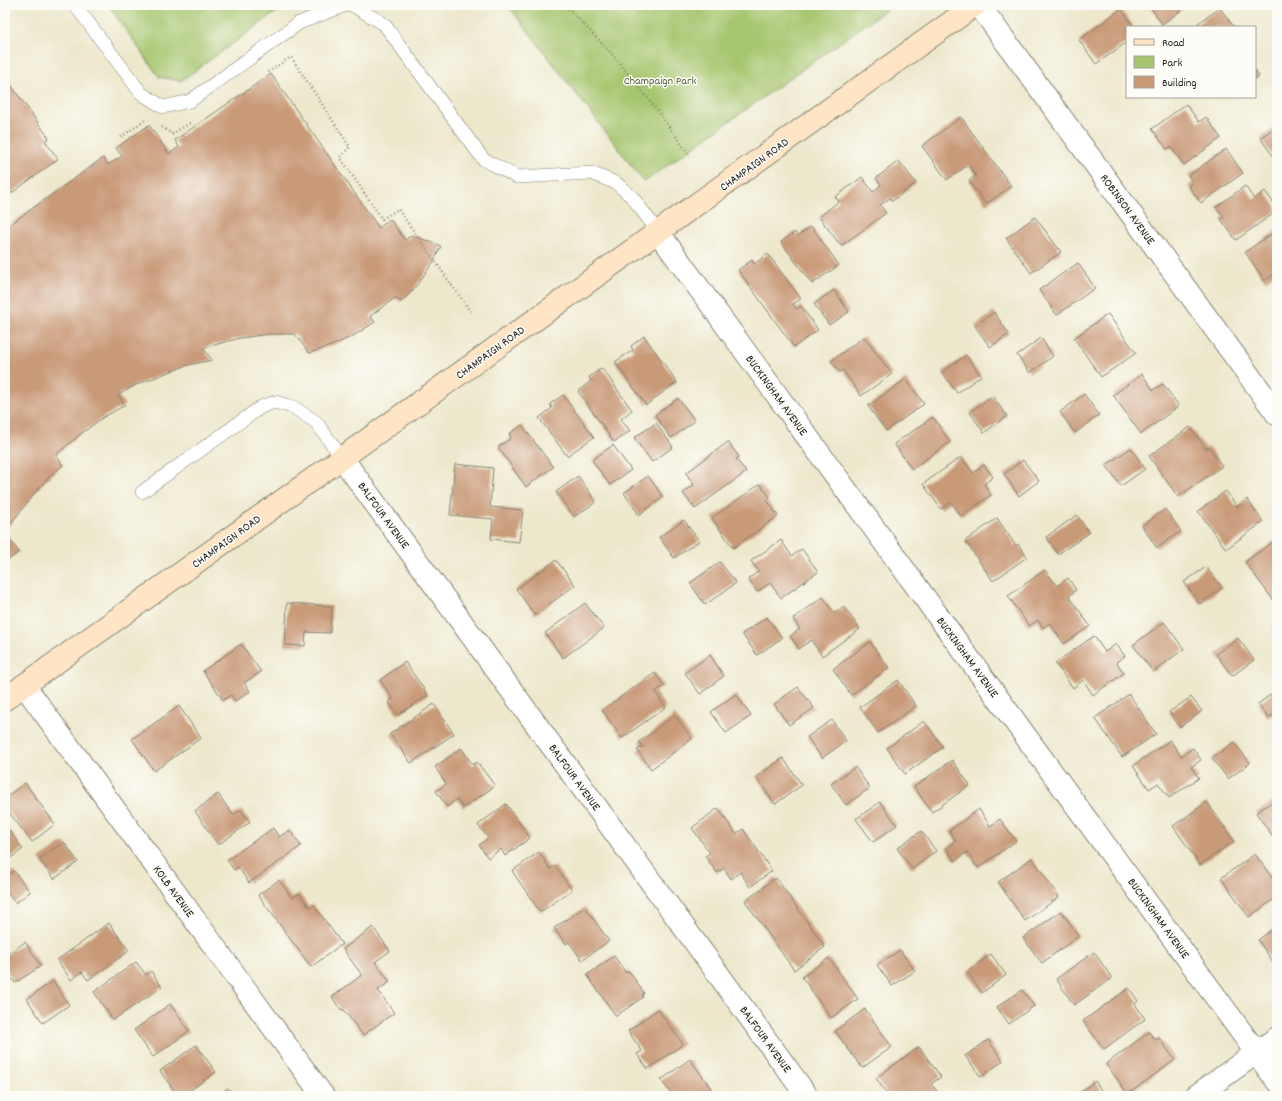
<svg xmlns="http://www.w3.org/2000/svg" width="1282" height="1101" font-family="Dekko,sans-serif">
<rect width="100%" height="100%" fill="#fdfcf7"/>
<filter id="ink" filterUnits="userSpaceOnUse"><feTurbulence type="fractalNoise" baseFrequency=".025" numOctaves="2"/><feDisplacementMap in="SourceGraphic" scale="8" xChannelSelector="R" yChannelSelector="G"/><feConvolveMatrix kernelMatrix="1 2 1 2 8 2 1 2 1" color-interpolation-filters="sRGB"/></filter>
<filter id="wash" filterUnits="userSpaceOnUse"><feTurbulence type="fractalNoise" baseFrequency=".012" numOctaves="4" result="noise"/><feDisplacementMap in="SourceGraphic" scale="16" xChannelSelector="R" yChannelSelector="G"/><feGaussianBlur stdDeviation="0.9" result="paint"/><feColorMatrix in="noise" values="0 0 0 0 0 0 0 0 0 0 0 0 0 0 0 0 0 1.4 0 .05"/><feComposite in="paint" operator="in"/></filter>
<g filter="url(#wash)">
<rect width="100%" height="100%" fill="#ede8cc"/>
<path fill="#a7c66f" stroke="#627146" d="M108,5H286L181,81L159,77Z
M508,5H893L644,182Z"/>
<g id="blocks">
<path fill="#c99a78" d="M1149,5H1180L1183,9L1162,24Z
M1220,8L1234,27H1199L1197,24Z
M1121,9L1134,27H1127V42L1096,64L1079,40Z
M1255,70L1259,76L1255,79Z
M271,74L379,228L390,219L405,240L412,235L441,246L434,261L413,290L401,302L395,298L370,316L375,322L353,336L331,346L309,353L295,334H268L240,338L203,348L212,360L188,365L166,373L136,385L118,395L125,405L102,418L78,436L56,455L63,465L47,479L34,494L5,531V228L103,158L108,165L122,156L116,148L149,125L169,154L179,147L175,140Z
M5,77L49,138L45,141L58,159L5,198Z
M1186,104L1199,122L1206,117L1221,138L1184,165L1171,147L1167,149L1152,129Z
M961,117L1011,186L986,204L969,181L976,175L968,165L947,180L922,146Z
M1277,126V161L1260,138Z
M1226,149L1243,173L1201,203L1188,186L1193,182L1188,176Z
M899,161L916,183L892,201L890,198L880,205L886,213L841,246L819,217L839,201L835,197L862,177L873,192L881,185L876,178Z
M1245,186L1254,199L1265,191L1277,208V211L1236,240L1221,219L1224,217L1216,207Z
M1035,217L1061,252L1031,273L1006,238Z
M811,226L839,265L812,284L781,242L795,232L798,236Z
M1277,230V272L1265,281L1245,252Z
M768,254L801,299L793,304L797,309L801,306L818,330L794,347L738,270L752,260L754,264Z
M1078,263L1095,288L1057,315L1039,290Z
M834,290L849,312L829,325L814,304Z
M994,312L1009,334L990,347L975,326Z
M1108,314L1136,353L1101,377L1074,338Z
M644,336L677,382L646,405L615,362L633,350L631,346Z
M864,337L892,374L861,396L843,370L840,372L831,361Z
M1041,338L1053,356L1030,373L1017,355Z
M966,355L981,376L957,393L942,372Z
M602,368L632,410L621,419L630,431L614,442L578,391L591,381L589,377Z
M1142,374L1153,390L1163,384L1179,406L1141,434L1113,395Z
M906,379L924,404L886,431L868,406Z
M1084,394L1099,415L1075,433L1060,412Z
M563,395L594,437L567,456L539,418L552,408L550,404Z
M992,396L1007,416L984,433L970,412Z
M678,398L695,421L671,438L655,415Z
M933,417L950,442L912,469L894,444Z
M656,423L673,447L652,462L634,438Z
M522,425L553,467L526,487L498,447L511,438L509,434Z
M1190,427L1206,449L1209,447L1222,466L1178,497L1149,456Z
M728,442L739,457L736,459L746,472L695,509L683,493L694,485L686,473Z
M613,445L631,470L610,485L592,460Z
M1131,448L1145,469L1121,486L1106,465Z
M961,457L973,473L984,465L993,477L984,484L991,495L961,516L951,502L941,509L923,484Z
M1023,460L1039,481L1019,496L1004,474Z
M455,464L493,468L490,507L523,510L519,542L491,539L493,519L450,515Z
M578,476L596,502L574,517L556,492Z
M648,476L663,497L639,515L624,493Z
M760,484L770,497L767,500L778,516L733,548L712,518Z
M1226,491L1237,507L1247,499L1263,522L1226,549L1198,511Z
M1165,509L1181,531L1157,548L1142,526Z
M1077,515L1089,533L1058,554L1046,537Z
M997,518L1016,546L1018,544L1027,557L993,581L965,541Z
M684,520L699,541L674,558L659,537Z
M5,533L19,552L5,562Z
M1277,539V599L1274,601L1245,562Z
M781,540L792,556L802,549L818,572L781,598L770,583L757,592L748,579L759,571L751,561Z
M556,560L575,585L535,615L516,589Z
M720,562L736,583L705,605L690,583Z
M1206,567L1222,588L1200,604L1184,582Z
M1045,570L1057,586L1068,578L1076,590L1069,596L1090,626L1064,644L1050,623L1043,628L1038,620L1029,626L1008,596Z
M823,597L834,613L844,607L860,629L822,656L811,640L799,649L790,636L800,629L793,619Z
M287,603L332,606L330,633L306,632L305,646L285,645Z
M585,603L604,628L563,658L545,633Z
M767,617L782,638L757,655L742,634Z
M1164,622L1184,649L1153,672L1133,645Z
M1277,624V634L1272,627Z
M1094,636L1105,652L1116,644L1125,656L1116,662L1124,673L1093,695L1083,680L1073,688L1055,663Z
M1238,638L1254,660L1232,676L1216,654Z
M870,642L889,668L851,695L833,669Z
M241,644L261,672L244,683L250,691L235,701L231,695L223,700L203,671Z
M710,655L724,676L700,694L685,673Z
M405,662L428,695L398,715L389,702L393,699L380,680Z
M655,673L664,686L655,692L666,707L622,738L602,710Z
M898,680L916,706L878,733L860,707Z
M798,687L814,708L789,725L774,704Z
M1277,690V712L1268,718L1258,704Z
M736,694L751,716L726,733L711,712Z
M1129,694L1156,734L1122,757L1095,718Z
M1191,697L1202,711L1180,727L1169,712Z
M434,704L454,734L411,763L390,734Z
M179,706L201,738L154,771L132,739Z
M675,715L692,739L651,769L637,750L643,747L639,742Z
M832,720L846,741L822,758L807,737Z
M924,721L943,747L905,774L887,748Z
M1170,740L1181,756L1193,748L1201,760L1191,767L1199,778L1169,798L1158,783L1149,789L1133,766Z
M1234,742L1250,763L1228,779L1212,758Z
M461,748L473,765L477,762L495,786L463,808L457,799L447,807L436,791L446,784L435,767Z
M783,758L802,785L775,804L756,777Z
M952,760L970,785L932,812L914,787Z
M855,767L870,788L846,805L831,784Z
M25,783L55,824L32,842L5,807V798Z
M218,794L233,815L241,810L250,822L218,845L195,811Z
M1277,798V831L1272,835L1256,813Z
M880,802L897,825L873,842L856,819Z
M1207,802L1234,841L1200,865L1173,826Z
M506,804L530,838L505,856L501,849L488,858L479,845L488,838L478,825Z
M718,808L736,834L743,829L772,871L750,887L740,872L731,879L724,868L717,873L705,856L710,853L692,828Z
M979,809L990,826L1000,819L1016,841L978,868L967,852L955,861L946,848L956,841L949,831Z
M5,825L23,849L5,862Z
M273,828L279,837L290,830L301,846L249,883L238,867L234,870L227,860Z
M921,831L936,851L912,869L897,848Z
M64,842L78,862L54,879L39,859Z
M539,852L550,869L555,866L572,890L540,912L512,871Z
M1255,854L1277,885V897L1249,917L1221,878Z
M1032,858L1059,897L1025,921L998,882Z
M14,871L30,892L15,903L5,889V878Z
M776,878L825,947L794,970L745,901Z
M279,880L292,898L299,893L309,907L313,904L342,944L311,967L258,895Z
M585,907L609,941L582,960L569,942L566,944L554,928Z
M1061,911L1079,936L1042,963L1023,938Z
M109,923L129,951L88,980L82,972L71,980L57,960Z
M1277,926V968L1258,940Z
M373,927L390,951L375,962L390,982L378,990L394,1013L363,1035L343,1009L341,1010L332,997L362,975L343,949Z
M25,942L41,966L15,983L5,968V956Z
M900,950L915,971L892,986L877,965Z
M1094,952L1112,978L1074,1005L1056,979Z
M991,954L1006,975L982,993L967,972Z
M614,956L626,973L629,971L644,993L642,995L643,997L616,1016L587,975Z
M829,958L858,999L831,1018L802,977Z
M136,962L146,975L151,971L162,987L113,1020L94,992Z
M53,981L69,1005L43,1023L27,999Z
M1129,988L1138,1001L1135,1004L1145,1019L1104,1049L1083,1021Z
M1022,990L1034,1006L1009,1024L997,1007Z
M170,1004L189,1031L153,1057L134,1030Z
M658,1009L683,1044L648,1069L637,1054L642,1051L628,1031Z
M865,1009L892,1047L862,1068L835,1031Z
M1149,1032L1155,1040L1159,1038L1175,1060L1128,1094L1106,1064Z
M988,1040L1003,1061L981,1077L965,1056Z
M196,1045L216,1072L182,1096H178L160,1071Z
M919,1047L941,1077L931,1084L940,1095L888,1096L876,1078Z
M690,1059L715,1094L713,1096H673L661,1080Z
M1095,1081L1105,1096H1075Z
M228,1088L234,1096H217Z
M1012,1092L1014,1096H1006Z"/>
</g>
</g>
<g filter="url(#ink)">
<use href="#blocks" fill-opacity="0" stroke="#848274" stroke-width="1"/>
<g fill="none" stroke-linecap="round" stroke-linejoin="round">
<g stroke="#848274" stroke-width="14">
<path id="lane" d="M75,5L141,93L163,107L190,101L299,23L346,5
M352,5L384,24L483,159L517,177L591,173L616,183L633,198L658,232
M142,492L261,407L275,402L293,407L316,422L342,458"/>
</g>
<g stroke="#848274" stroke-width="24">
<path id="street" d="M979,5L1277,414
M658,232L1277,1081
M342,458L807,1096
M24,685L323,1096
M1196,1096L1277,1038"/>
</g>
<g stroke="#848274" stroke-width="24">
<path id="secondary" d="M5,699L975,5"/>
</g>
<path stroke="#848274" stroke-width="2.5" stroke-dasharray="1 3" stroke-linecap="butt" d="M565,5L612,54L654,106L690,156
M268,72L291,57L350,147L340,157L382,219L398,209L471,312
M162,127L172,134L190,123
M121,137L145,120"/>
<use href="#lane" stroke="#fff" stroke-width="13"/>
<use href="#street" stroke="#fff" stroke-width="22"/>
<use href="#secondary" stroke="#fee5c5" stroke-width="22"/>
</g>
</g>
<g text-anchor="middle" stroke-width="3" stroke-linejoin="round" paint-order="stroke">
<g font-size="12" fill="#54603d" stroke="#fdfcf7">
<text x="660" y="84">Champaign Park</text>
</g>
<g font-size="12" fill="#1c1c1c" stroke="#fdfcf7">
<text transform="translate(754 164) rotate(-36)" y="4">CHAMPAIGN ROAD</text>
<text transform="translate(1128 209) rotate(54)" y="4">ROBINSON AVENUE</text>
<text transform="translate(490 352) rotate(-36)" y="4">CHAMPAIGN ROAD</text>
<text transform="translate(777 395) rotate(54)" y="4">BUCKINGHAM AVENUE</text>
<text transform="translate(384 515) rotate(54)" y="4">BALFOUR AVENUE</text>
<text transform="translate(226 541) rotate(-36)" y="4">CHAMPAIGN ROAD</text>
<text transform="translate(968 657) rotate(54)" y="4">BUCKINGHAM AVENUE</text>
<text transform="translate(575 777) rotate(54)" y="4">BALFOUR AVENUE</text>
<text transform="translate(174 891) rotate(54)" y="4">KOLB AVENUE</text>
<text transform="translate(1159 918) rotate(54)" y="4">BUCKINGHAM AVENUE</text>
<text transform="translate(766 1039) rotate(54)" y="4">BALFOUR AVENUE</text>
</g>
</g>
<rect width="1282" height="1101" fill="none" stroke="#fdfcf7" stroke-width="20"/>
<rect x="1126" y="26" width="130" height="72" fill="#fdfcf7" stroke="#a3a29f"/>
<rect x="1134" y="39" width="20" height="6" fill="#fee5c5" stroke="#a3a29f"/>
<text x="1162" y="46" font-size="12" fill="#1c1c1c">Road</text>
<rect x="1134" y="56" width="20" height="12" fill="#a7c66f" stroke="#a3a29f"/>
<text x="1162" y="66" font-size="12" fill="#1c1c1c">Park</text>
<rect x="1134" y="76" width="20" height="12" fill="#c99a78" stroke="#a3a29f"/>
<text x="1162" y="86" font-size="12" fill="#1c1c1c">Building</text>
</svg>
